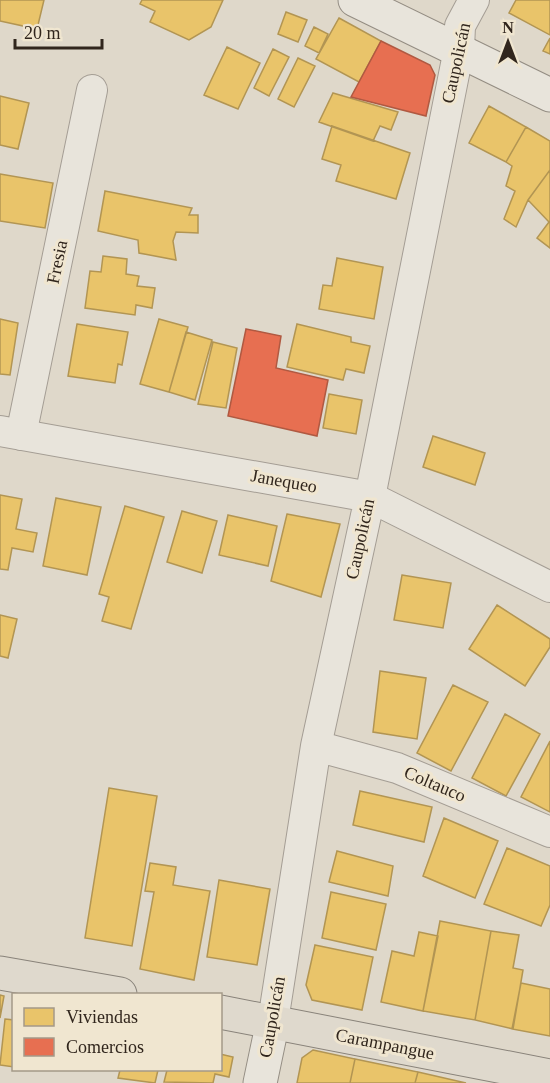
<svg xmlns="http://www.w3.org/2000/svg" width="550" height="1083" font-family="Georgia,serif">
<rect width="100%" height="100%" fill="#dfd8ca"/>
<path fill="#e9c46a" stroke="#b29553" stroke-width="1.5" d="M0,0H44L37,29L0,21Z
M142,0H223L211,27L189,40L150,22L155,11L140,4Z
M516,0H550V35L509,13Z
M286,12L307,20L298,42L278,34Z
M339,18L381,41L359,82L316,59Z
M314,27L328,34L319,53L305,46Z
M550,38V54L543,51Z
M227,47L260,63L238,109L204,95Z
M273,49L289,57L269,96L254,88Z
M298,58L315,66L294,107L278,99Z
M333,93L398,112L391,130L380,126L373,141L319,122Z
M0,96L29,103L18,149L0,145Z
M489,106L526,127L506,162L469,143Z
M332,126L410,153L396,199L336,181L341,165L322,159Z
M526,127L550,141V170L528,200L516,227L504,219L515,191L506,186L512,166L506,162Z
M550,170V248L537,238L549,222L528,200Z
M0,174L53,183L45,228L0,221Z
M105,191L192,208L189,215H198V233L176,232L173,241L176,260L139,253L138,240L98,231Z
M103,256L127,259L126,274L139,276L137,286L155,288L152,308L136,305L135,315L85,308L90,271L101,272Z
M337,258L383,267L374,319L319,309L323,285L332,286Z
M0,319L18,323L10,375L0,374Z
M159,319L188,327L169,392L140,384Z
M77,324L128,332L122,365L118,364L115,383L68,376Z
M297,324L351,337V342L370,346L364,373L346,369L343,380L287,367Z
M186,332L212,340L195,400L169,392Z
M213,342L237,348L226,408L198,404Z
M329,394L362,400L356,434L323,428Z
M433,436L485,453L475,485L423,467Z
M0,495L22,499L16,529L37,533L33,552L12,548L8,570L0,569Z
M56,498L101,507L87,575L43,566Z
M125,506L164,517L131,629L102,621L109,597L99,594Z
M182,511L217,521L202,573L167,562Z
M287,514L340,524L321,597L271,581Z
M228,515L277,526L268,566L219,555Z
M402,575L451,583L443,628L394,620Z
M497,605L550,639V647L525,686L469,649Z
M0,615L17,619L8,658L0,656Z
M380,671L426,678L417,739L373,732Z
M453,685L488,702L451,771L417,753Z
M505,714L540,734L506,796L472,778Z
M550,741V812L521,797Z
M109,788L157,796L132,946L85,938Z
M360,791L432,807L424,842L353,825Z
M444,818L498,841L475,898L423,876Z
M507,848L550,866V905L541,926L484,904Z
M337,851L393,866L388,896L329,882Z
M150,863L176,867L173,885L210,891L194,980L140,969L154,892L145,891Z
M219,880L270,889L257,965L207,957Z
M331,892L386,904L376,950L322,938Z
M440,921L491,931L475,1020L423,1011Z
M491,931L519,935L513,968L523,970L513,1029L475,1020Z
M419,932L438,936L423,1011L381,1002L392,951L414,956Z
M315,945L373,957L362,1010L312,1000L306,985Z
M521,983L550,989V1036L512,1029Z
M0,995L4,996L0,1018Z
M5,1019L14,1020V1067L0,1065Z
M313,1050L355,1059L350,1083H297L302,1058Z
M220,1054L233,1057L229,1077L215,1074L213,1083L164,1082L167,1070H220Z
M355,1059L418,1072L415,1083H350Z
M120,1070H158L155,1083L118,1078Z
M418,1072L466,1083H415Z"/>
<path fill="#e76f51" stroke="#b05941" stroke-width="1.5" d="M381,41L430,65L435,75L426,116L351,97Z
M246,329L281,336L276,368L328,380L317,436L228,416Z"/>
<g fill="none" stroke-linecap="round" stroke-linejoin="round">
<g stroke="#a49d94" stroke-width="32">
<path id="street" d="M0,431L370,497L550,587
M21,435L92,90
M316,746L397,768L550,832
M273,1021L316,746L370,497L459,49L460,26L474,0"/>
</g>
<g stroke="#948d83" stroke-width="35">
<path id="secondary" d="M355,0L550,95
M260,1083L273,1021"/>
</g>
<g stroke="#89837a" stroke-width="35">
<path id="primary" d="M0,973L120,994
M220,1012L550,1076"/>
</g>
<use href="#street" stroke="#e8e4db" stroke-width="30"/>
<use href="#secondary" stroke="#e8e4db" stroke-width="33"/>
<use href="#primary" stroke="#dfd9cd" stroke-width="33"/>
</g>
<g text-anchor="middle" stroke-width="6" stroke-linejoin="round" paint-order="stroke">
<g font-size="18" fill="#31261d" stroke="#f0e6d0">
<text transform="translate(456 63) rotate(-78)" y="6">Caupolicán</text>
<text transform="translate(57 262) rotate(-78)" y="6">Fresia</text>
<text transform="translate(284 481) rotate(10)" y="6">Janequeo</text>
<text transform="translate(360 539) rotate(-78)" y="6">Caupolicán</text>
<text transform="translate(435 784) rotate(23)" y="6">Coltauco</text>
<text transform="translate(272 1017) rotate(-80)" y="6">Caupolicán</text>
<text transform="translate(385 1044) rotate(11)" y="6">Carampangue</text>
</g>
</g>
<rect x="12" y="993" width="210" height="78" fill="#f0e6d0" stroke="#a49988" stroke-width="1.5"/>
<rect x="24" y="1008" width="30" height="18" fill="#e9c46a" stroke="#a49988" stroke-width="1.5"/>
<text x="66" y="1023" font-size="18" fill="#31261d">Viviendas</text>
<rect x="24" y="1038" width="30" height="18" fill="#e76f51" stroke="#a49988" stroke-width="1.5"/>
<text x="66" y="1053" font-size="18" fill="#31261d">Comercios</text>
<g transform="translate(508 42)" stroke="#f0e6d0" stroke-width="4.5" paint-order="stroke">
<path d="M0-4.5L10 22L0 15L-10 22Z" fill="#31261d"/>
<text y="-9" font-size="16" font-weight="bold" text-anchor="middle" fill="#31261d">N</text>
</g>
<path d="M15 39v9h87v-9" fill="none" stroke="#31261d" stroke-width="3"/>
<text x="24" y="39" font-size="18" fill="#31261d" stroke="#f0e6d0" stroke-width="4.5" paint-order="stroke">20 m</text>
</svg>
